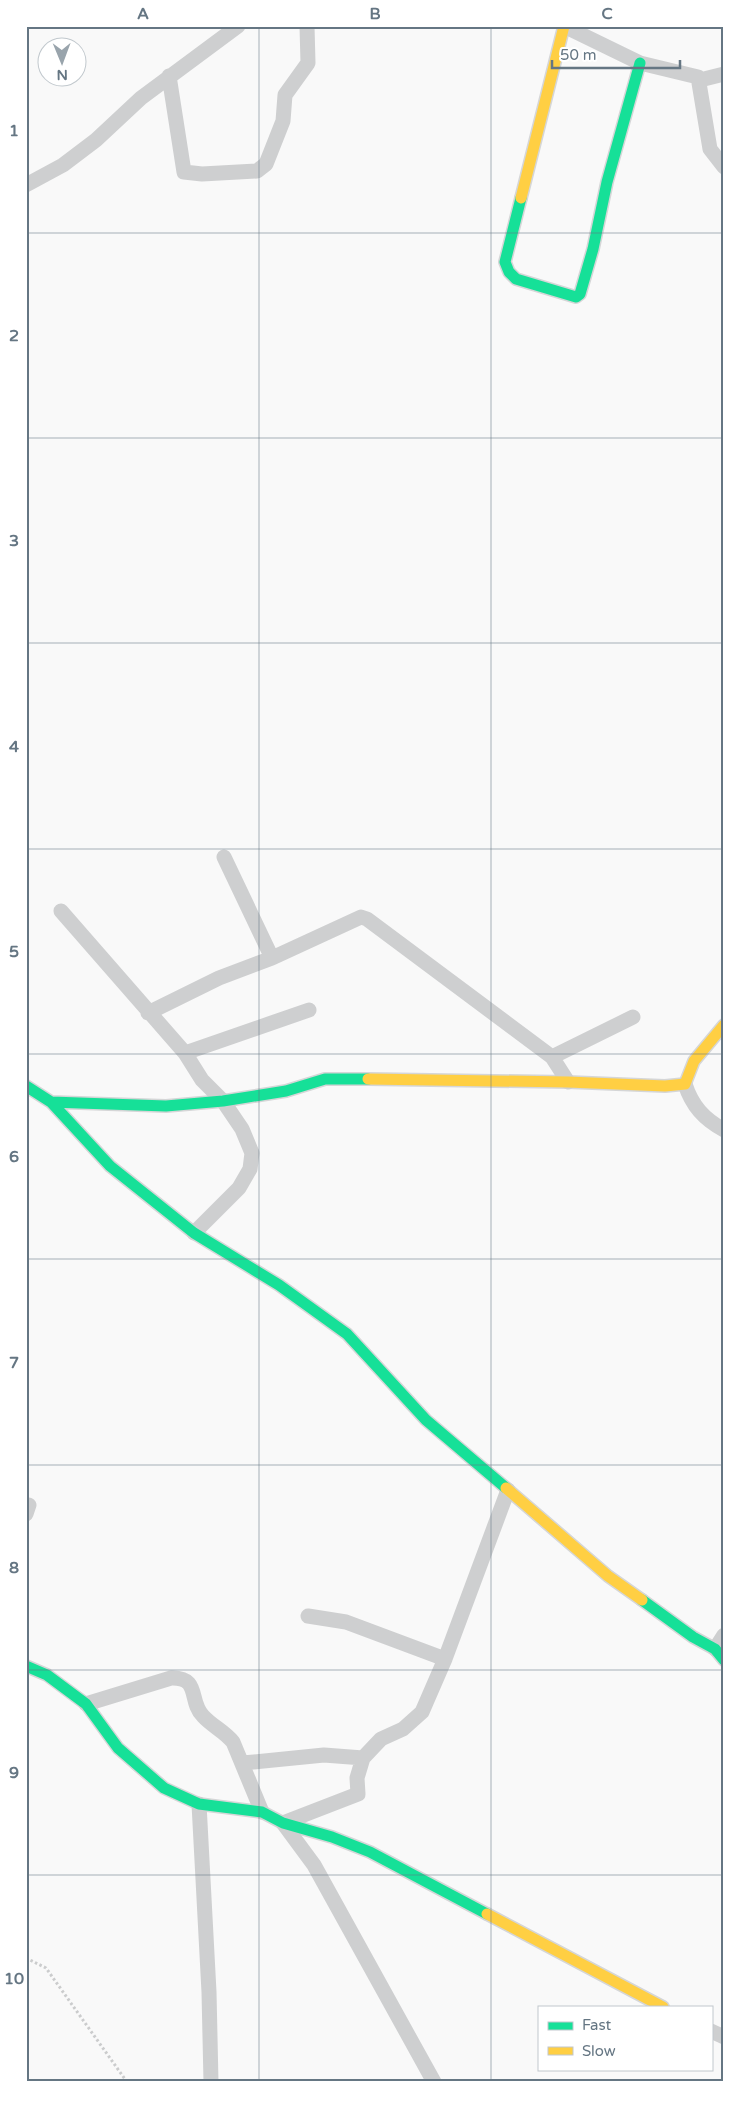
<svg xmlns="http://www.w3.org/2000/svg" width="750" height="2108" font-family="'Varela Round',sans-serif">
<rect width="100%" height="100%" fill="#f9f9f9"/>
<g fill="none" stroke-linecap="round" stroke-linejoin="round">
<g stroke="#d5d6d7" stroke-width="14">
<path id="fast" d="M521,198L505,262L509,272L516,279L576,297L580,294L593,249L607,182L640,63
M26,1086L51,1102L110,1166L194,1233L279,1285L347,1334L426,1420L506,1488
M51,1102L166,1106L223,1101L286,1091L325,1079H368
M642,1600L693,1637L715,1649L724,1660
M26,1666L47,1675L86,1704L118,1748L164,1788L199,1804L262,1812L283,1823L332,1837L370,1852L487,1914"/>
</g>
<g stroke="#d5d6d7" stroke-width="14">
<path id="slow" d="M521,198L564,26
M368,1079L568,1082L665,1086L685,1084L694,1061L724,1025
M506,1488L608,1576L642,1600
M487,1914L663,2007"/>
</g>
<path stroke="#cbcccd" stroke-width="3" stroke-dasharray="2.5 2.5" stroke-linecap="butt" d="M26,1958L46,1968L127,2082"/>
<path stroke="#cecfd0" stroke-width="15" d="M564,26L640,63L698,77L710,149L724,167
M169,76L184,172L202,174L257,171L266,164L283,121L285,95L308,63L307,26
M700,80L724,74
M26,185L63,165L96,140L141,98L238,26
M224,857L272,958
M61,911L185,1053L202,1080L223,1101L242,1129L252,1153L250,1169L239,1188L194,1233
M148,1013L219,978L272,958L361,917L367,919L552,1057L568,1082
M185,1053L309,1010
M552,1057L633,1017
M685,1084C692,1106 704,1119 724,1130
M26,1514L29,1505
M308,1616L346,1622L445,1659
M715,1649L724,1635
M86,1704L171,1678C201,1677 188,1701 203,1716C212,1726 224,1731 233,1742L262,1812
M243,1763L324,1755L363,1758
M199,1804L209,1992L211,2082
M711,2031L724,2037
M434,2082L314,1865L283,1823L358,1794L357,1778L363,1758L381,1739L403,1729L422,1712L445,1659L508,1490"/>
<use href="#fast" stroke="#16e098" stroke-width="11"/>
<use href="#slow" stroke="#ffcf43" stroke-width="11"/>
</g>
<path fill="none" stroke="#657683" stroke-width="1" stroke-opacity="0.55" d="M259,26V2082M491,26V2082M26,233H724M26,438H724M26,643H724M26,849H724M26,1054H724M26,1259H724M26,1465H724M26,1670H724M26,1875H724"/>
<rect width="750" height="2108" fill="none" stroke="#ffffff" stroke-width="55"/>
<rect x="538" y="2006" width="175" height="65" fill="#ffffff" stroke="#c1c8cd"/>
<rect x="548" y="2022" width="25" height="8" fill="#16e098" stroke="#c1c8cd"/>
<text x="582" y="2030" font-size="15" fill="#657683">Fast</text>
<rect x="548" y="2047" width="25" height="8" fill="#ffcf43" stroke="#c1c8cd"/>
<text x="582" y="2056" font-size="15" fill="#657683">Slow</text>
<g transform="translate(62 62) rotate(179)"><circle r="24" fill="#ffffff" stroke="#c1c8cd"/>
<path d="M0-4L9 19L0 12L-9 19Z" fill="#99a4ac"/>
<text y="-8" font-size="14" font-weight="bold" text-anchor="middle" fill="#657683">N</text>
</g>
<path d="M552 60v8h128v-8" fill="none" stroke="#657683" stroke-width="2.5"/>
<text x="560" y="60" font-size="15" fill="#657683" stroke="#ffffff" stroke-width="4" paint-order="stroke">50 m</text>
<rect x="28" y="28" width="694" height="2052" fill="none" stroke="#657683" stroke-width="2"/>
<g font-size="16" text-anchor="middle" font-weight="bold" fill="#657683">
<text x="143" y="19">A</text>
<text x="375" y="19">B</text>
<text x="607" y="19">C</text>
<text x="14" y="136">1</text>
<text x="14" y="341">2</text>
<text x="14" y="546">3</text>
<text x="14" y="752">4</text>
<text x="14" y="957">5</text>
<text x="14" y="1162">6</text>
<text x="14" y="1368">7</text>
<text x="14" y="1573">8</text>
<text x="14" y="1778">9</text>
<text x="14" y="1984">10</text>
</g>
</svg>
